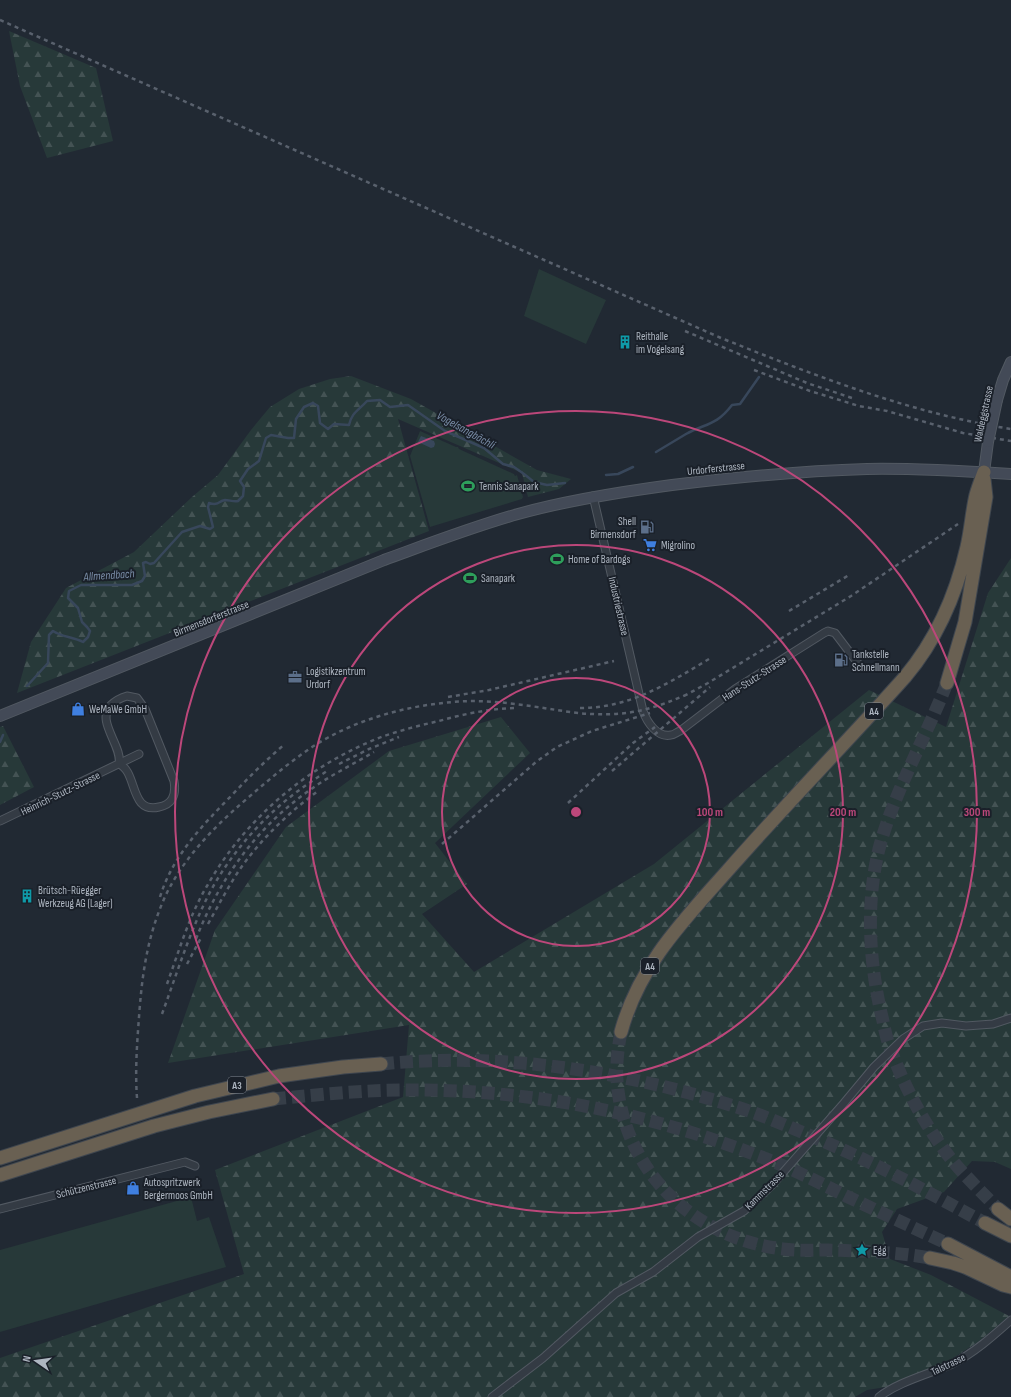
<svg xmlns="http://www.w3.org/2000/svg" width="1011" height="1397" font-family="'Sofia Sans Condensed',sans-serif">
<defs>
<pattern id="forest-firs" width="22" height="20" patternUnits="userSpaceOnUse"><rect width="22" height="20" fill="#273939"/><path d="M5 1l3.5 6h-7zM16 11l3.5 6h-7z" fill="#445354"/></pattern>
</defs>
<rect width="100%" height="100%" fill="#212933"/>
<path fill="url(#forest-firs)" d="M9,31L96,68L113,141L47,158L20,86Z
M351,376L411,399L537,470L571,479L559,489L528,497L522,473L398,419L429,531L17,693L31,642L66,588L134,552L192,497L218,475L251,430L270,407L299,389L330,379Z
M1011,558V1169L995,1162L972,1161L944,1192L897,1209L882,1232L890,1259L931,1275L1009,1316L978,1342L950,1360L886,1387L867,1390L855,1397H0V1358L244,1274L215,1170L403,1097L409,1025L168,1063L215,930L286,827L389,751L501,717L530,753L435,843L467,884L422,914L474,972L654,864L869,690L946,727L988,593Z
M3,726L34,787L0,805V727Z"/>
<path fill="#273939" d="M539,269L606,300L586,344L524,316Z
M420,431L456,447H458L459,449L514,474L515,476L517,475L523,497L522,499L430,527L410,456Z
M191,1197L197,1221L209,1217L226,1267L0,1332V1250Z"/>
<path fill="#38475b" d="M421,436L434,441L435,444L434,447L431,448L418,442Z"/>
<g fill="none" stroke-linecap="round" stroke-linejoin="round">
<path stroke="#38475b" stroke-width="2.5" d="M656,452C666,446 676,440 686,434C706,423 716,426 732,405L740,404L759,377
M606,475L618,474L633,467
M27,686L48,663L49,635L53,631C62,637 73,637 83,642L88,637L90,631L87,627L82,622L78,608L68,598L69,591L81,585H132L142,581L145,576L143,563L146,562L150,564L154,563L182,532L200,526L210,529L213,527L208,507L209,503C219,506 218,501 225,500C229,500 234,502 238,501L243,496L244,487L240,481L248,469L259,461L266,438L271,435L288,438H294L296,419L304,407L313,403L318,406L320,423L328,429L334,424L349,425C352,412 358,411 367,401L380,400L390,407L408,405L445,431L484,448L503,464L514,467L524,474L534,482L547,485L565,483
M0,742L3,735"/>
<path stroke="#363e48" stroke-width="13" stroke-dasharray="13 6" stroke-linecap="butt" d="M947,683C926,737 896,788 880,845C865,902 869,964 883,1021C885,1031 887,1041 891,1050C903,1083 920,1116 940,1144C956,1168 978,1188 998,1209
M621,1032C618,1048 616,1064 617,1080C623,1170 694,1239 783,1249C798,1251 813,1250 828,1250C862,1251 897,1252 930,1258
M381,1064C483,1054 579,1065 678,1090C711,1099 744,1108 775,1121C809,1135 843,1149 875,1165C912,1183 948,1203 985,1223
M273,1099C317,1095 362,1090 407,1090C526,1089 645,1112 756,1155C787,1166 816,1181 846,1196C880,1212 914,1228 948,1244"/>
<g stroke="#525962" stroke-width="9">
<path id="minor" d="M593,496L643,711C647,722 657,738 671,735C674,735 677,732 680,731L735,689L824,633L828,631L835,633L860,666
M127,696L137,698L145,709L174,781C175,787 175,794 172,799C169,804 164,806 159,807C129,814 138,772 119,764C123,746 95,721 111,705C116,700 120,698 127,696Z
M0,821L139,754
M0,1209L185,1162L195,1166
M492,1397L543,1358L616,1293L653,1272L698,1237L744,1211L772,1185L844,1103L874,1067L903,1039L923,1026L942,1023L966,1026L993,1024L1011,1018
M879,1397C898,1382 929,1374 952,1364C974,1353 993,1336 1011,1320"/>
</g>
<g stroke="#525962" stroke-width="12">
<path id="secondary" d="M997,400L1003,380L1011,362
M984,472L988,442
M0,716L384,560C428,544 472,527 518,514C568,500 620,492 672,485C737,477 802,471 867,469C915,468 963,471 1011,474"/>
</g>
<g stroke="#3f464f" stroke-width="15">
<path id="motorway" d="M947,683L965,622L986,497L984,479
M621,1032C639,965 684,920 729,869C786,804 847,742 905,677C937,639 956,595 967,547C971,530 972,512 976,495C978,488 981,480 984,472
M0,1158L195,1096L279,1076L343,1067L381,1064
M0,1175L154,1126L209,1112L273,1099
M998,1209L1011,1219
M985,1223L1011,1236
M948,1244L1011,1277
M930,1258L953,1263L965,1267L1003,1285L1011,1287"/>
</g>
<use href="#minor" stroke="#343b44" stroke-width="7"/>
<use href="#secondary" stroke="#434a57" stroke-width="10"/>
<use href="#motorway" stroke="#696052" stroke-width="13"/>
<path stroke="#59616d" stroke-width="2.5" stroke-dasharray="4 4" stroke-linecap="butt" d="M0,20L721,338C816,376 910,413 1011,429
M685,331L807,383L852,398
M754,370L810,391L859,406L887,411L963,433L1011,441
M789,611L849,575
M684,696L708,683L851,596L958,524
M448,697L489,690L614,661
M580,708C630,708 667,684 709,659
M339,764L369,749L399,737
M612,771L710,687
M568,803L633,743L655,727
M442,844L536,762L557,747L592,731L650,713
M160,897C173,855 202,826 232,795C249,777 266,760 285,744
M208,924C218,906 227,889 238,872C259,841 288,813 318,791
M196,939C218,882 254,831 303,795C325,778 350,766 374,752
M187,964L202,936
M167,984C179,951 189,916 207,886C246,817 310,764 384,736C402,730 421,725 439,721C464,714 488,709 514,708
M162,1014C176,976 188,937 206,900C222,867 248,834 276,809C291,795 309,783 327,771
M137,1098C135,1071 137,1044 139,1017C142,975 147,938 164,899C181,861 212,829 242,803C265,783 287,764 312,747C354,720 404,706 453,702C486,699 518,704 550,709C564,711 579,714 594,714C630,716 656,708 688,694"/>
<g stroke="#525962" stroke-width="12" stroke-linecap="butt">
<path id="secondary-bridge" d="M988,442L997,400"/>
</g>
<use href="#secondary-bridge" stroke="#434a57" stroke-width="10"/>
</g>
<g fill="none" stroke="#bc477a" stroke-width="2">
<circle cx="576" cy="812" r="134"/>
<circle cx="576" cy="812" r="267"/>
<circle cx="576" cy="812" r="401"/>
</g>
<defs>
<g id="building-bare" transform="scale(1.08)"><path d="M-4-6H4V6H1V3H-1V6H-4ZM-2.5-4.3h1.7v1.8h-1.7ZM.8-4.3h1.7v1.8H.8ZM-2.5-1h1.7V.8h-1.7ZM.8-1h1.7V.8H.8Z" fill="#0f9aa8" stroke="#1a2029" stroke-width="2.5" paint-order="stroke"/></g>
<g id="stadium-bare" transform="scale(1.08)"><path d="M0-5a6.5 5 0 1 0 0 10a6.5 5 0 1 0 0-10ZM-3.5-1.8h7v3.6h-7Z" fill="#2e9e5b" stroke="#1a2029" stroke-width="2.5" paint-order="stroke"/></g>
<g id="fuel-bare" transform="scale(1.08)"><path d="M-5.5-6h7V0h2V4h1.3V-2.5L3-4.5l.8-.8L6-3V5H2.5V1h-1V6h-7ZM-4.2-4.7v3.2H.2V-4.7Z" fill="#5c6f8a" stroke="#1a2029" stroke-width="2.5" paint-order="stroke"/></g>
<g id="supermarket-bare" transform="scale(1.08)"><path d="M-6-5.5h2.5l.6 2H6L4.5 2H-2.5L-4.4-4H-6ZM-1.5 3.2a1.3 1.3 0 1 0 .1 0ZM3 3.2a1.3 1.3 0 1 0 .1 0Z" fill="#3f7fe0" stroke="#1a2029" stroke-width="2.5" paint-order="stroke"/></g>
<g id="office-bare" transform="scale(1.08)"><path d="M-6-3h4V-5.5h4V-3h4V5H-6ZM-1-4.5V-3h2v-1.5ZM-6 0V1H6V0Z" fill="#5c6f8a" stroke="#1a2029" stroke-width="2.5" paint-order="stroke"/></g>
<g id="shop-bare" transform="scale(1.08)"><path d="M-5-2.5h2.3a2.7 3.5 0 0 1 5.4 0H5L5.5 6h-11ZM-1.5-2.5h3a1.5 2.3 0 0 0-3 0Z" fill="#3f7fe0" stroke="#1a2029" stroke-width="2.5" paint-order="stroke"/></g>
<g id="sight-bare" transform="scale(1.08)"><path d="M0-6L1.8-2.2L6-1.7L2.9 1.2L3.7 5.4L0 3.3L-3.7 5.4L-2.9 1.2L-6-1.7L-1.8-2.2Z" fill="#0f9aa8" stroke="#1a2029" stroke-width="2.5" paint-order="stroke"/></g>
</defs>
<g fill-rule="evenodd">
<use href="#building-bare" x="625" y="342"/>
<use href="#stadium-bare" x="468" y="486"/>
<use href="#fuel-bare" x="647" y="527"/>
<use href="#supermarket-bare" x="650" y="545"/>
<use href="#stadium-bare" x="557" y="559"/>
<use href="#stadium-bare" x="470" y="578"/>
<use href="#fuel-bare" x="841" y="660"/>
<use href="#office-bare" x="295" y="677"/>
<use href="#shop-bare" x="78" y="709"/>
<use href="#building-bare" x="27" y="896"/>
<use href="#shop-bare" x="133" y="1188"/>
<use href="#sight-bare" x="862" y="1250"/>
</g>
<g text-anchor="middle" stroke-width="4" stroke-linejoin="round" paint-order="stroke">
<g fill="#1a2029" stroke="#828993" stroke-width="1">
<rect x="865" y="703" width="18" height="16" rx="3"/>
<rect x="641" y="958" width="18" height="16" rx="3"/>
<rect x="228" y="1077" width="18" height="16" rx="3"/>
</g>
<g font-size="10" font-weight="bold" fill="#aeb6c1">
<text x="874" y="715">A4</text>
<text x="650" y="970">A4</text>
<text x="237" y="1089">A3</text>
</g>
<g font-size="11" fill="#aeb6c1" stroke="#1a2029" text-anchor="start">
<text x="636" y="340">Reithalle<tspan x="636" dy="13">im Vogelsang</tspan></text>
<text x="479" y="490">Tennis Sanapark</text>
<text x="636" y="525" text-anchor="end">Shell<tspan x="636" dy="13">Birmensdorf</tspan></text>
<text x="661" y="549">Migrolino</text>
<text x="568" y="563">Home of Bardogs</text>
<text x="481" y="582">Sanapark</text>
<text x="852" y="658">Tankstelle<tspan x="852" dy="13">Schnellmann</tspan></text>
<text x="306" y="675">Logistikzentrum<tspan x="306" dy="13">Urdorf</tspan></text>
<text x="89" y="713">WeMaWe GmbH</text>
<text x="38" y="894">Brütsch-Rüegger<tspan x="38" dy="13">Werkzeug AG (Lager)</tspan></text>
<text x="144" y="1186">Autospritzwerk<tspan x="144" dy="13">Bergermoos GmbH</tspan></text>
<text x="873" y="1254">Egg</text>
</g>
<g font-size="11" fill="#aeb6c1" stroke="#1a2029">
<text transform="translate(983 414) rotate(-78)" y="4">Waldeggstrasse</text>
<text transform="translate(716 468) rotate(-6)" y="4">Urdorferstrasse</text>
<text transform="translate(619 606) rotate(77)" y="4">Industriestrasse</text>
<text transform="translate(211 618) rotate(-22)" y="4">Birmensdorferstrasse</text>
<text transform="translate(754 678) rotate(-33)" y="4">Hans-Stutz-Strasse</text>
<text transform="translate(60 793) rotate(-26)" y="4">Heinrich-Stutz-Strasse</text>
<text transform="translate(86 1187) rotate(-14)" y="4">Schützenstrasse</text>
<text transform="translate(764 1190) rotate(-45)" y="4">Kammstrasse</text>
<text transform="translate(948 1364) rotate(-26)" y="4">Talstrasse</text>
</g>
<g font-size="12" font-style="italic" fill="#7a8da7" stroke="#1a2029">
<text transform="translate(466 430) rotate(29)" y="4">Vogelsangbächli</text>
<text transform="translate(109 575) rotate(-4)" y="4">Allmendbach</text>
</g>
</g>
<circle cx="576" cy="812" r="6" fill="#bc477a" stroke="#1a2029" stroke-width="2"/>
<g font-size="12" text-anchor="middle" font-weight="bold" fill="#bc477a" stroke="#1a2029" stroke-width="4" stroke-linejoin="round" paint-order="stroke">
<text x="710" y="816">100 m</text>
<text x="843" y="816">200 m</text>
<text x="977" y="816">300 m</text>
</g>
<g transform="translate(36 1361) rotate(283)" stroke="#1a2029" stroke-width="3" paint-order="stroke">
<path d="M0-3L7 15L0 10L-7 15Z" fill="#aeb6c1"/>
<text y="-6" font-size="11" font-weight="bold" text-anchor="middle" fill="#aeb6c1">N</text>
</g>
</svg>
